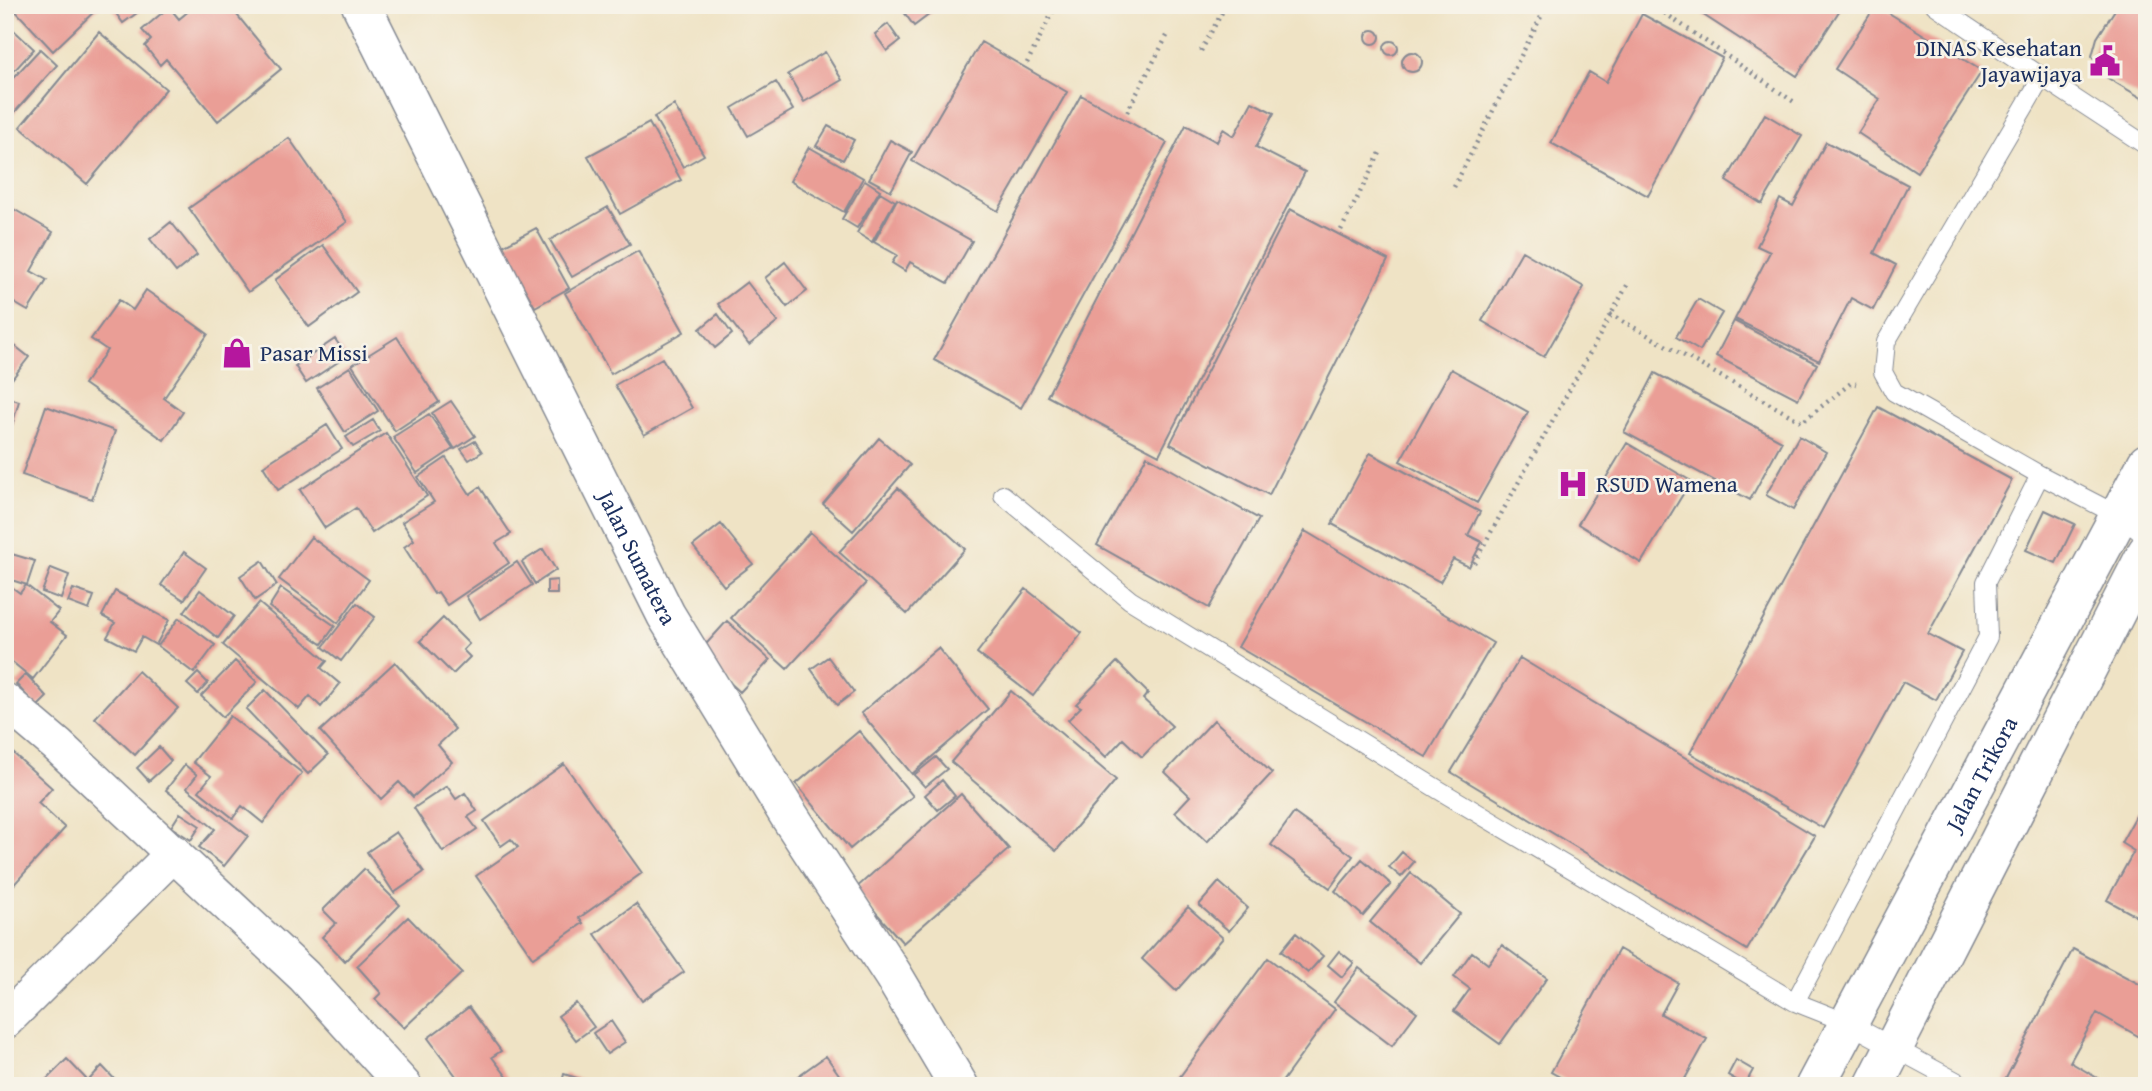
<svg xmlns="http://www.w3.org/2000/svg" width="2152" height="1091" font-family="'Gentium Book Plus',serif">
<rect width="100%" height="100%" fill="#f7f3e8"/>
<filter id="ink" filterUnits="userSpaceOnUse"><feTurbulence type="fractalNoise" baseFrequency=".0143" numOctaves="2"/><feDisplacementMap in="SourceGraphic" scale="14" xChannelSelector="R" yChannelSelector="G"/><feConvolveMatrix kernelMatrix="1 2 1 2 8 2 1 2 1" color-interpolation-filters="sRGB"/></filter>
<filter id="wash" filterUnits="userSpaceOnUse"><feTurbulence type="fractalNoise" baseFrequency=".00686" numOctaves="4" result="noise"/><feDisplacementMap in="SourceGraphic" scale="28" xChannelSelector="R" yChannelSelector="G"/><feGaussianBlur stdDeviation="1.57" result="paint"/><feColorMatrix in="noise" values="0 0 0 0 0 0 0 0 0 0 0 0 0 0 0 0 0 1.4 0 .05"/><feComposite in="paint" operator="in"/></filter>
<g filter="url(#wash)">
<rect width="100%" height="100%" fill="#efe3c5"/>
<g id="blocks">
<path fill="#ea9e96" d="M10,5H101L53,51Z
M110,5H148L123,23Z
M196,5H229L281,69L218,121L166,59L160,65L145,46L151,40L142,30L169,7L179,19Z
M904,5H942L914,26L901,8Z
M1688,5H1843L1797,76Z
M1876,5L1982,71L1917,172L1858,133L1880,99L1835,69Z
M2118,5H2147V101L2101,74L2092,56L2097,38Z
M1642,14L1722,58L1648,196L1551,143L1589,72L1606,82Z
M5,22L34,49L5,81Z
M888,24L900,41L887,51L875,34Z
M1366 37a7 7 0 1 1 14 0a7 7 0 1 1-14 0Z
M99,32L166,89L87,184L20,127Z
M1384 48a7 7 0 1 1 14 0a7 7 0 1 1-14 0Z
M981,42L1067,92L998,211L912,161Z
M40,49L57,65L14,113L5,105V87Z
M1402 62a10 10 0 1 1 20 0a10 10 0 1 1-20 0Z
M825,52L842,80L804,102L788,74Z
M776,82L793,110L748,136L732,108Z
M1081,95L1167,143L1021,408L934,360Z
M1252,102L1274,113L1256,147L1305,172L1159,455L1047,396L1186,125L1217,142L1223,129L1234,136Z
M674,105L704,155L683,167L654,117Z
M1765,114L1802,136L1762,204L1726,181Z
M649,123L681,180L620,214L588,156Z
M828,126L854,140L843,160L816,146Z
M289,138L347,222L248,292L189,208Z
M890,140L912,152L891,191L869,179Z
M1826,142L1908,185L1874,253L1896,265L1873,310L1851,298L1819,361L1735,319L1770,252L1757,246L1780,199L1793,206Z
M809,147L863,178L844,212L790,181Z
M865,180L880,190L857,228L842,219Z
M880,192L895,201L872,242L857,233Z
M897,199L972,241L948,283L910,262L905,271L892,263L897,255L874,242Z
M5,204L53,232L31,271L47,280L28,311L9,300L5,308Z
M608,207L630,244L572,277L550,240Z
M1290,209L1388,260L1269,495L1170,444Z
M171,222L197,255L176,272L150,239Z
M536,228L569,288L535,307L501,247Z
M323,245L357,292L309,327L275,280Z
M638,251L684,332L611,374L565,293Z
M1522,251L1584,287L1544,357L1482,321Z
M785,262L807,291L787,307L765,278Z
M747,282L778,322L749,345L718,304Z
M146,290L208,334L164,398L183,412L164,440L84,384L107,350L91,339L119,300L133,310Z
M1698,299L1722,313L1700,351L1676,337Z
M718,314L732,334L715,348L700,329Z
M1734,321L1817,364L1798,399L1716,356Z
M397,337L439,402L395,431L352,365Z
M5,338L29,357L5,388Z
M335,339L347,356L306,383L295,366Z
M662,358L692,408L644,435L615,385Z
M350,367L378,411L345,432L317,388Z
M1451,369L1528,412L1477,503L1400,461Z
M1655,373L1782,441L1750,500L1624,432Z
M5,397L19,401L6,447H5Z
M451,401L475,436L455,449L432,413Z
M46,406L115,431L92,499L22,475Z
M1878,407L2012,480L1928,634L1962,652L1936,700L1903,682L1823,828L1690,753Z
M429,414L453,449L417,473L393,437Z
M373,420L380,431L353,447L346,437Z
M327,425L342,449L278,490L263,466Z
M386,433L427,496L372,533L356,508L325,528L300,490Z
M1799,436L1826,452L1793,510L1766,495Z
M879,438L910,465L853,531L823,504Z
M475,441L482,452L469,460L461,449Z
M1627,443L1691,481L1641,563L1578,524Z
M1370,453L1480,512L1468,535L1482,542L1469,567L1453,559L1440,582L1332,524Z
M1147,456L1259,519L1209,608L1097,545Z
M446,458L470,494L480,487L511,534L496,543L509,563L447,605L438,592L434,594L404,547L414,540L402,522L434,502L418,477Z
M898,488L965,549L907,614L839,552Z
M2045,510L2075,524L2056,563L2026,550Z
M721,524L753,564L724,586L693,546Z
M1305,531L1493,643L1426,757L1238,647Z
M810,532L866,583L787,669L731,618Z
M311,537L369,580L338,623L279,579Z
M543,549L556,570L535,584L522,562Z
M5,552L35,561L27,585L5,578Z
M184,552L206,568L184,600L161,585Z
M262,561L277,585L255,600L240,576Z
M517,562L532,585L480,619L466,596Z
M51,568L69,575L61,599L42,592Z
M557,580V594H547V581Z
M9,585L20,593L26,585L59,611L50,622L67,635L33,679L5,656V590Z
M281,588L335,626L322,644L269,607Z
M73,589L94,596L89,610L68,602Z
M1026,589L1082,633L1033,696L977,653Z
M200,590L234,616L218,638L184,612Z
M115,591L169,620L156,645L142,637L134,651L107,637L115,623L102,616Z
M259,603L327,661L321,668L340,684L321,707L310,696L299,709L223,645Z
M357,603L375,617L341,661L323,647Z
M179,618L215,645L194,673L158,646Z
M443,618L469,644L463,650L470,657L453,674L420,641Z
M727,621L770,660L740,692L698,653Z
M938,648L988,709L912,774L861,713Z
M828,657L854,692L837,705L811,669Z
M1520,658L1815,836L1747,950L1451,772Z
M235,661L257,682L223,717L201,696Z
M395,662L455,729L438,745L452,762L413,797L399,782L381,799L320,731Z
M1117,662L1148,693L1143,699L1172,726L1142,757L1123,739L1106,757L1068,720L1081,707L1076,704Z
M138,671L178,708L135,755L95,718Z
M198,673L208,683L198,694L187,684Z
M26,674L47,697L37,707L16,684Z
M265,690L328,755L308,774L246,709Z
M1011,691L1116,780L1056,851L951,762Z
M230,716L302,773L263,823L242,806L233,818L199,791L211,776L193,762Z
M1214,720L1272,773L1207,842L1175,812L1190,796L1165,772Z
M859,731L913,796L850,849L796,784Z
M159,747L171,761L149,781L137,768Z
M13,753L52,788L38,803L65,828L10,889L5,885V762Z
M936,757L947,769L925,787L914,775Z
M564,764L642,873L579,918L583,923L533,958L476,876L518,847L511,839L501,846L484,821Z
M185,765L197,775L187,788L248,836L224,866L199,847L215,829L166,790Z
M942,780L955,796L938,810L925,795Z
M447,786L456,799L465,793L477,811L468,817L477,829L443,852L414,808Z
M961,794L1009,849L903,943L855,889Z
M2147,796V922L2107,900L2134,851L2121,843Z
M180,813L200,826L191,840L171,827Z
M1294,813L1353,856L1330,888L1271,845Z
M396,832L424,872L394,893L367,852Z
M1402,852L1414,862L1401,877L1389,867Z
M1362,859L1391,884L1363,916L1335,891Z
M364,869L400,905L345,961L322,937L336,923L323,910Z
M1411,873L1460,914L1420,963L1370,922Z
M1219,882L1248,908L1229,931L1199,905Z
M636,904L684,972L642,1001L595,934Z
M1188,907L1223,938L1176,991L1142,959Z
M408,917L462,973L404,1028L375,999L381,993L357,966Z
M1296,933L1323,956L1308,973L1281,951Z
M1502,945L1547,978L1500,1044L1454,1011L1470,989L1454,977L1472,952L1488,964Z
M1619,949L1678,983L1661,1014L1707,1039L1681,1086H1576L1551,1072Z
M2073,949L2147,988V1041L2097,1013L2070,1062L2111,1086H2002Z
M1339,951L1354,963L1342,977L1328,965Z
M1268,958L1335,1009L1279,1086H1173Z
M1359,968L1417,1012L1392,1046L1334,1002Z
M576,1003L594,1027L576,1040L558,1016Z
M469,1007L501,1051L492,1057L514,1086H469L463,1077L459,1080L428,1038Z
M611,1021L625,1042L607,1054L593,1033Z
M826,1056L847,1086H784Z
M67,1059L88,1081L102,1066L121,1086H40Z
M1736,1060L1753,1070L1745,1085L1728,1075Z
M564,1074L597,1084L596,1086H561Z"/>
</g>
</g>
<g filter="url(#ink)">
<use href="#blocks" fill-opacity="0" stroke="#858992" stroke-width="2"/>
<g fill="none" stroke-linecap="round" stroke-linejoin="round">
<g stroke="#858992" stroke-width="20">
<path id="service" d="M1935,5L2042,77L1886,342L1883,372L1894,392L2040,475L2121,517L2147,537
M2042,77L2147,146
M1003,495L1130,600L1439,790L1795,1002L1988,637L1986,582L2040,475
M1795,1002L1848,1023L1965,1086"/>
</g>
<g stroke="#858992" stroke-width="38">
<path id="minor" d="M5,701L57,745L304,976L404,1086
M5,1021L174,853"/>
</g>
<g stroke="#858992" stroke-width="41">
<g id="secondary">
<path id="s1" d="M361,5L666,615L788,814L893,975L959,1086"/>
<path id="s2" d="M1815,1086L2147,463"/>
<path d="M1874,1086L2147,552"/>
</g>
</g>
<path stroke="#858992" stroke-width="4.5" stroke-dasharray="2 5" stroke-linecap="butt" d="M1653,5L1794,102
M1201,51L1226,5
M1027,63L1056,5
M1127,112L1168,34
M1454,187L1547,5
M1341,230L1382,149
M1610,314L1802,422L1851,383L1856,384
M1474,563L1629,282"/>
<use href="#service" stroke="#fff" stroke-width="18"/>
<use href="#minor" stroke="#fff" stroke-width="35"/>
<use href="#secondary" stroke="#fff" stroke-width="38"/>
</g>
</g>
<defs>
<g id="civic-bare" transform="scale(2.415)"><path d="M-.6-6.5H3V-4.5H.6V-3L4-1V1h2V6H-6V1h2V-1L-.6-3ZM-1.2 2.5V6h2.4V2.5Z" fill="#b5179e" stroke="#f7f3e8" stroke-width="2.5" paint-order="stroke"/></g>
<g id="shop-bare" transform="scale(2.415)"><path d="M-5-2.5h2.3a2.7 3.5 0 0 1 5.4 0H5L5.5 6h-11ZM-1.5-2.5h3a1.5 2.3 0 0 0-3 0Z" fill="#b5179e" stroke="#f7f3e8" stroke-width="2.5" paint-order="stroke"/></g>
<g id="hospital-bare" transform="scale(2.415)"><path d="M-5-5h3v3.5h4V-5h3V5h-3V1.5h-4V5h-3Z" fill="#b5179e" stroke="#f7f3e8" stroke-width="2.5" paint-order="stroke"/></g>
</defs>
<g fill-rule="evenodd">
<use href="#civic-bare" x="2105" y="61"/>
<use href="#shop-bare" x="237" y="353"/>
<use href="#hospital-bare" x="1573" y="484"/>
</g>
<g text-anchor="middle" stroke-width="5" stroke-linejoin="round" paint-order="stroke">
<g font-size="23" fill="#1b2f5e" stroke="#f7f3e8" text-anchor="start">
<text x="2082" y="56" text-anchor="end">DINAS Kesehatan<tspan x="2082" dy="26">Jayawijaya</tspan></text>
<text x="260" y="361">Pasar Missi</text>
<text x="1596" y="492">RSUD Wamena</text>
</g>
<g font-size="23" fill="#1b2f5e" stroke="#f7f3e8">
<text dy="8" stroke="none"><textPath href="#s1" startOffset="618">Jalan Sumatera</textPath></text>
<text dy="8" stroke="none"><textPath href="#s2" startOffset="354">Jalan Trikora</textPath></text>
</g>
</g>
<rect width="2152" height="1091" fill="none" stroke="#f7f3e8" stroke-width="28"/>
</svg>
